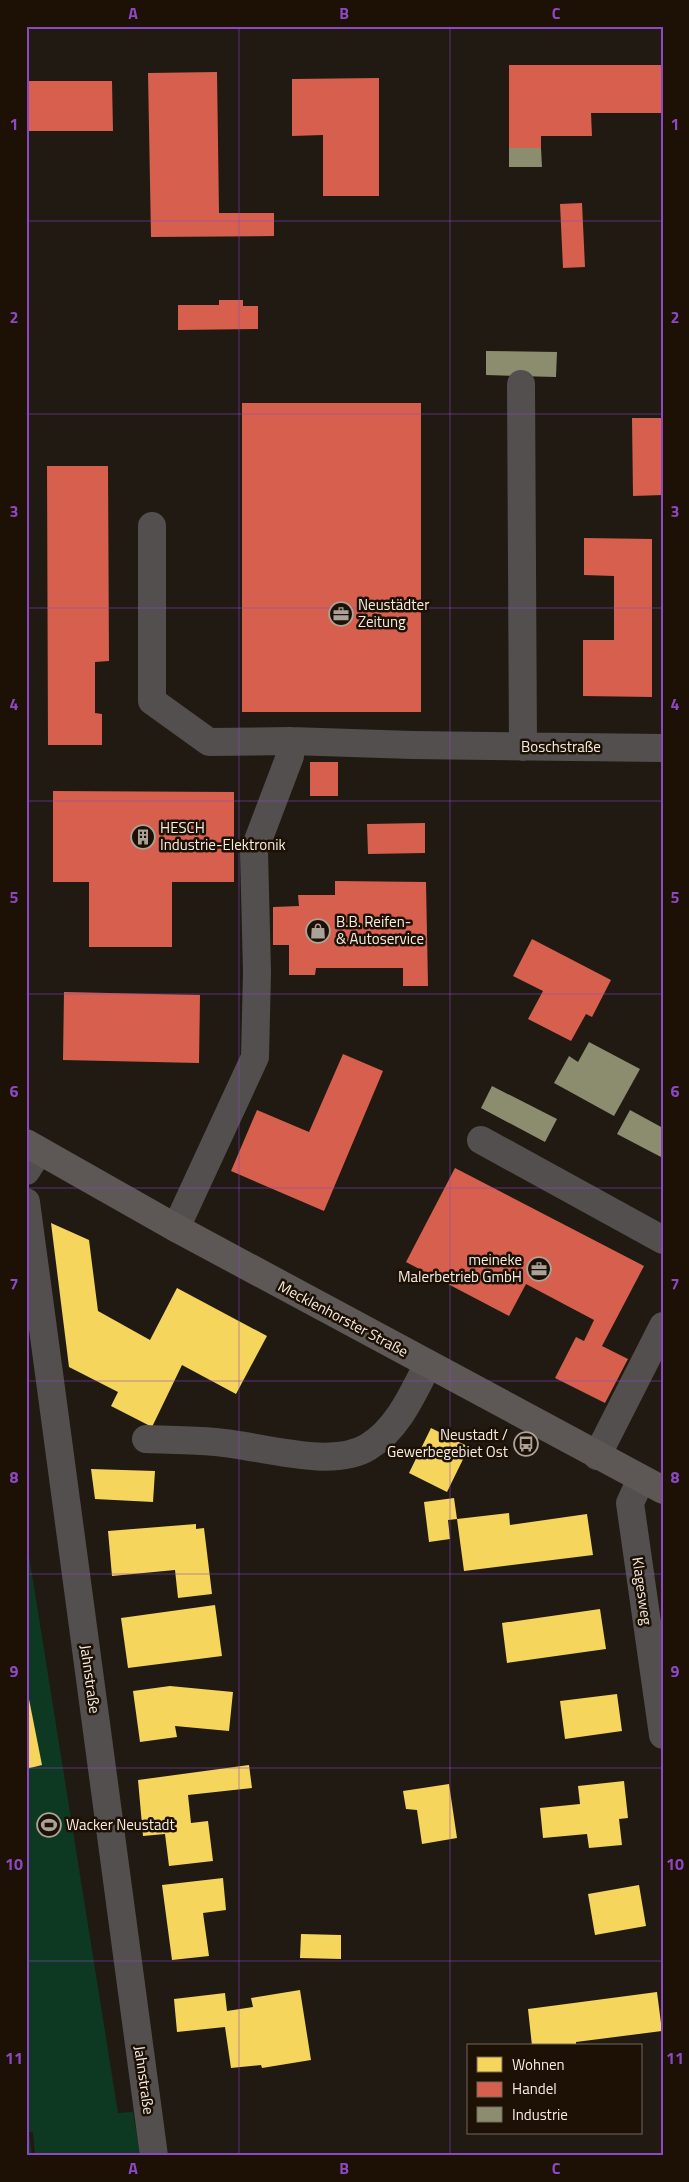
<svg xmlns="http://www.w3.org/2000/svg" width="689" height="2182" font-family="'Titillium Web',sans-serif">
<rect width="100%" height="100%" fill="#211a12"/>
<path fill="#0d3922" d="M26,1537L118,2113L133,2112L140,2156H35L33,2132H29L32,2156H26Z"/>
<path fill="#f6d55c" d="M51,1223L89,1240L98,1311L150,1340L177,1288L267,1336L236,1394L182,1365L152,1427L111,1406L118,1392L69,1367Z
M431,1428L469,1447L447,1492L409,1473Z
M91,1469L155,1471L153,1502L95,1499Z
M454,1498L457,1519L509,1513L510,1525L587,1514L593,1555L464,1571L457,1519L448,1520L450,1539L429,1542L424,1502Z
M196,1524V1529L204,1528L212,1594L178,1598L175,1570L112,1576L108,1531Z
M215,1605L222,1656L128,1668L121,1618Z
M600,1609L606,1649L507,1663L502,1623Z
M170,1686L233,1692L229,1731L175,1726L177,1737L140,1742L133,1691Z
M27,1689L42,1765L26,1769V1690Z
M617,1694L622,1731L565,1739L560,1701Z
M249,1765L252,1788L188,1795L191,1823L208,1821L213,1861L169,1866L165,1834L143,1836L138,1780Z
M624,1781L628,1818L619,1819L622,1845L589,1848L587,1834L543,1838L540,1808L580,1804L578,1786Z
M449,1784L457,1838L422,1844L417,1810L406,1809L403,1791Z
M223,1878L226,1910L203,1913L209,1956L172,1960L162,1885Z
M639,1885L646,1926L595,1935L588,1894Z
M301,1934L341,1935V1959L300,1958Z
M300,1990L311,2060L262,2068L261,2065L231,2068L225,2027L177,2032L174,1999L225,1993L227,2011L253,2007L251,1998Z
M657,1992L662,2031L576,2042V2046H532L528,2009Z"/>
<path fill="#d6604d" d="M509,65H663V113H591L592,136H541V148H509Z
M217,72L219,213H274V236L151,237L148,73Z
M379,78V196H323V135L292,136V79Z
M26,81H112L113,131H26Z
M582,203L585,267L563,268L560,204Z
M219,300H243V306H258V329L178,330V305H219Z
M242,403H421V712H242Z
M632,418H663V495L633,496Z
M47,466H108L109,661L95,662V713L102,714V745H48Z
M584,538L652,539V697L583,696V640H614V576L584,575Z
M310,762H338V796H310Z
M53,791L234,792V882H172V947H89V882H53Z
M425,823V853L368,854L367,824Z
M335,881L426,882L428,986H403V968H316L315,975H289V945H273V907L299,906L298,895H335Z
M532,939L611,980L592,1017L586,1014L571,1041L528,1019L543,991L513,976Z
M64,992L200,995L199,1063L63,1060Z
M343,1054L383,1071L324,1211L231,1171L257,1110L309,1132Z
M455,1168L644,1266L602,1346L628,1359L605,1403L555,1378L576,1337L584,1341L594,1320L526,1284L509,1316L406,1262Z"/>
<path fill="#8c8c6e" d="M509,148H541L542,167H509Z
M486,351L557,352L556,377L486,375Z
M589,1042L640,1069L614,1116L554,1083L569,1056L578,1062Z
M492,1086L557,1119L545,1142L481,1108Z
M630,1110L663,1128V1153L661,1157L617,1134Z"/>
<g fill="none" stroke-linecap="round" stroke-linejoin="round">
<path stroke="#534f4e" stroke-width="28" d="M521,384L523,747
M152,526V701L209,742L291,741L412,745L663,748
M481,1140L663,1240
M26,1171L39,1151
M26,1202L154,2156
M176,1228L255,1057L257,972L254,851L290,756L291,741
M146,1439C169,1440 192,1440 215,1442C258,1445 331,1470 368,1447C398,1429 413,1393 428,1364
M597,1456L663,1326
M641,1479L630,1503L663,1735"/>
<path stroke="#5d5856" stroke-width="28" d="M26,1143L176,1228L663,1490"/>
</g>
<path fill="none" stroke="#8d49c4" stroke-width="1" stroke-opacity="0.55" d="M239,26V2156M450,26V2156M26,221H663M26,414H663M26,608H663M26,801H663M26,994H663M26,1188H663M26,1381H663M26,1574H663M26,1768H663M26,1961H663"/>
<defs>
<g id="office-ring" transform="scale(1.25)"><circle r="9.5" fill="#1d1105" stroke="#aba299" stroke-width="1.5"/><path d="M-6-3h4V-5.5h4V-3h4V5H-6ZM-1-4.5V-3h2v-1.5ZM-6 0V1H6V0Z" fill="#aba299"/></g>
<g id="building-ring" transform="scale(1.25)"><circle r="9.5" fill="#1d1105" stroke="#aba299" stroke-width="1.5"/><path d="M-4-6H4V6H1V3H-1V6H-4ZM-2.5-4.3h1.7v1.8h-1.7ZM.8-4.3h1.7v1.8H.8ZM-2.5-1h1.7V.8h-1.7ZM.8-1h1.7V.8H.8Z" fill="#aba299"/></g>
<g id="shop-ring" transform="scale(1.25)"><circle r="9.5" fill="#1d1105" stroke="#aba299" stroke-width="1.5"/><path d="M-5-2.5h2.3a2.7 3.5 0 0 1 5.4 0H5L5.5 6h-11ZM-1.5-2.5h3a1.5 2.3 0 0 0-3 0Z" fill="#aba299"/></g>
<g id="bus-ring" transform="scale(1.25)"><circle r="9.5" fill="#1d1105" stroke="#aba299" stroke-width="1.5"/><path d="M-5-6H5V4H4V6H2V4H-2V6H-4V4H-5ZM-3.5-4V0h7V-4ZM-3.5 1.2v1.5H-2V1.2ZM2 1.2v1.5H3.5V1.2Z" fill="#aba299"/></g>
<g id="stadium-ring" transform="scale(1.25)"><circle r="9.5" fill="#1d1105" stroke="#aba299" stroke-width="1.5"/><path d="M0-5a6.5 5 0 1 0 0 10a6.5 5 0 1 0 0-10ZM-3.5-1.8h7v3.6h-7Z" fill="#aba299"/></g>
</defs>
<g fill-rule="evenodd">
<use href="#office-ring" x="341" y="614"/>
<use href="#building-ring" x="143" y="837"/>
<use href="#shop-ring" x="318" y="931"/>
<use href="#office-ring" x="539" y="1269"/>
<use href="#bus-ring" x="526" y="1444"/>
<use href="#stadium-ring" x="49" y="1825"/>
</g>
<g text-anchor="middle" stroke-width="5" stroke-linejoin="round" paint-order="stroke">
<g font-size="15" fill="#f5ece2" stroke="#1d1105" text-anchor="start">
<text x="358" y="610">Neustädter<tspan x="358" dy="17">Zeitung</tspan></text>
<text x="160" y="833">HESCH<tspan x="160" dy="17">Industrie-Elektronik</tspan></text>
<text x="336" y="927">B.B. Reifen-<tspan x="336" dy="17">&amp; Autoservice</tspan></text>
<text x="522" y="1265" text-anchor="end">meineke<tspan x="522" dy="17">Malerbetrieb GmbH</tspan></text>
<text x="508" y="1440" text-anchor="end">Neustadt /<tspan x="508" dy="17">Gewerbegebiet Ost</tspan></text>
<text x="66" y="1830">Wacker Neustadt</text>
</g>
<g font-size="15" fill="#f5ece2" stroke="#1d1105">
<text x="561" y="752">Boschstraße</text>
<text transform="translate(343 1319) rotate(28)" y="5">Mecklenhorster Straße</text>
<text transform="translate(642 1591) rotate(82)" y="5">Klagesweg</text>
<text transform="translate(90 1679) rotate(82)" y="5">Jahnstraße</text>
<text transform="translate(144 2080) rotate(82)" y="5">Jahnstraße</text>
</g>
</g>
<rect width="689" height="2182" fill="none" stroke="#1d1105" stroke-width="55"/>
<rect x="467" y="2044" width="175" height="90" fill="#1d1105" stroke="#73695d"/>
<rect x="477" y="2057" width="25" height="15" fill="#f6d55c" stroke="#73695d"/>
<text x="512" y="2070" font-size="15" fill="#f5ece2">Wohnen</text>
<rect x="477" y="2082" width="25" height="15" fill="#d6604d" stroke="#73695d"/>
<text x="512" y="2094" font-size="15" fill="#f5ece2">Handel</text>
<rect x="477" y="2107" width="25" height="15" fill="#8c8c6e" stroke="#73695d"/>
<text x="512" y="2120" font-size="15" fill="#f5ece2">Industrie</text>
<rect x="28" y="28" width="634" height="2126" fill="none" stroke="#8d49c4" stroke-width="2"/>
<g font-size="16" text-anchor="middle" font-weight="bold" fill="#8d49c4">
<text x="133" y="19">A</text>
<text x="344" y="19">B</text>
<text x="556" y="19">C</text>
<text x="14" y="130">1</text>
<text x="675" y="130">1</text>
<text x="14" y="323">2</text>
<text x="675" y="323">2</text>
<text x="14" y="517">3</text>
<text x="675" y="517">3</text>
<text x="14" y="710">4</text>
<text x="675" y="710">4</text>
<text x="14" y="903">5</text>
<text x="675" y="903">5</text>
<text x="14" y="1097">6</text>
<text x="675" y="1097">6</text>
<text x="14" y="1290">7</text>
<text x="675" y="1290">7</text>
<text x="14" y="1483">8</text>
<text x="675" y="1483">8</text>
<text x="14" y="1677">9</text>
<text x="675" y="1677">9</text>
<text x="14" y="1870">10</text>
<text x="675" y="1870">10</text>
<text x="14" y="2064">11</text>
<text x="675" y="2064">11</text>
<text x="133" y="2174">A</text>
<text x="344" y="2174">B</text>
<text x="556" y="2174">C</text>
</g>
</svg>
